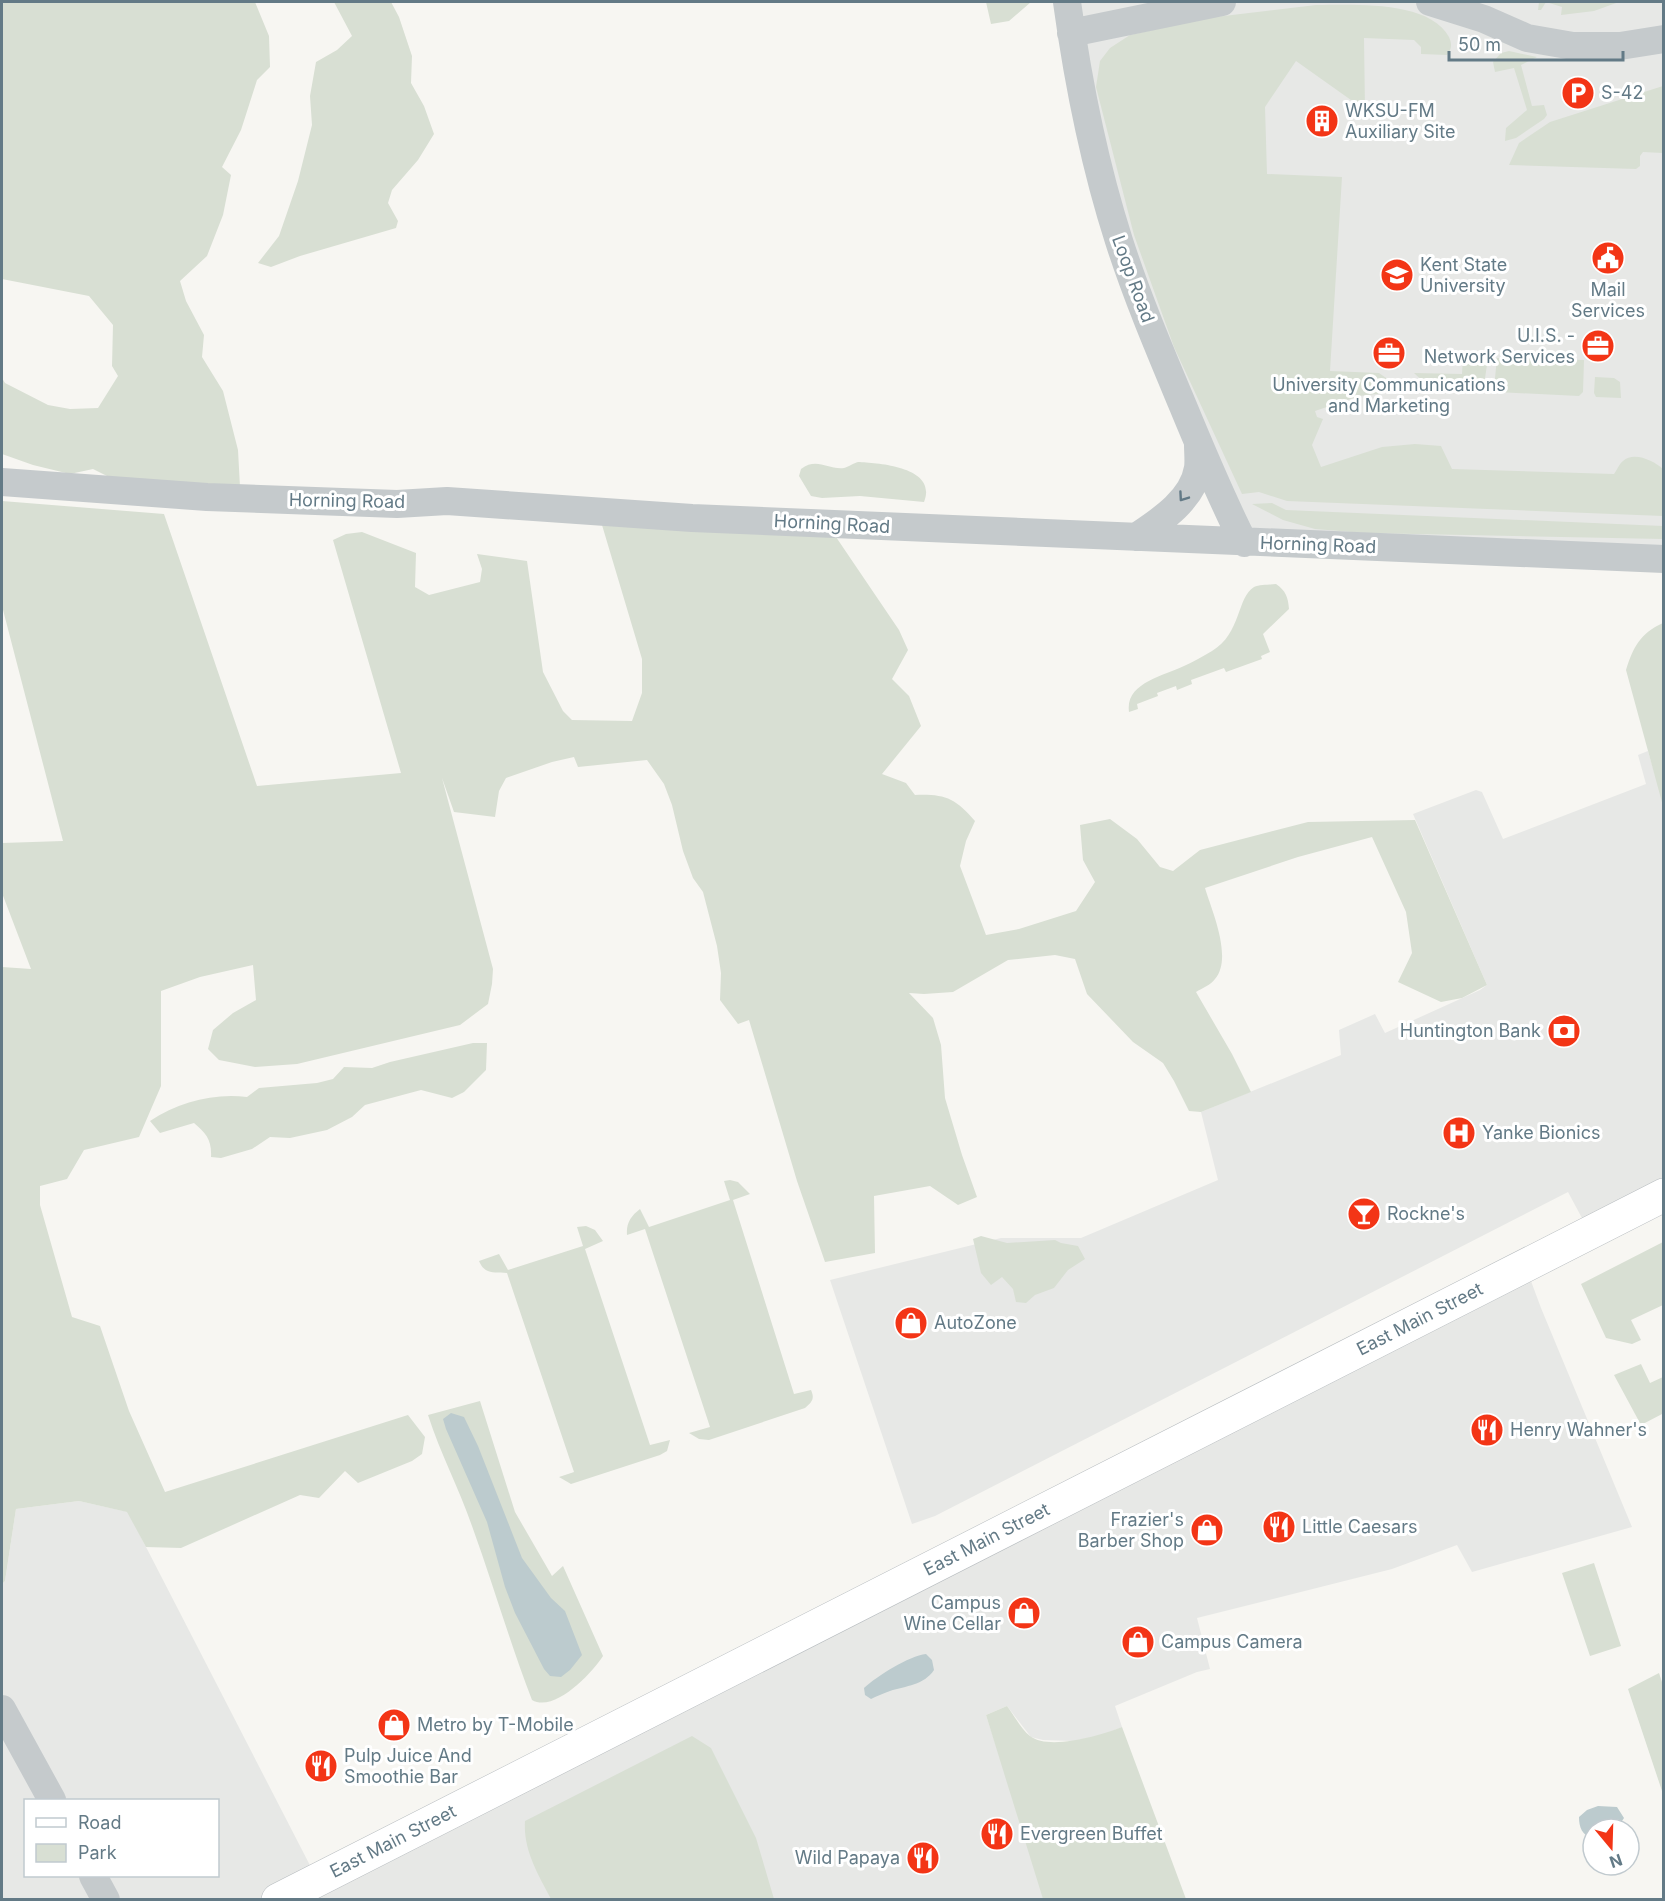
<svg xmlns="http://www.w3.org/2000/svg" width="1665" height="1901" font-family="Inter,sans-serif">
<rect width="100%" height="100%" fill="#f7f6f2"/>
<path fill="#e7e8e6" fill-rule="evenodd" d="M1067,2H1663V560L1244,543L1143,309Z
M1648,751L1664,805L1663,1195L1590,1233L1568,1192L935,1516L912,1524L830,1280L1001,1238H1081L1218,1180L1201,1112L1341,1055L1339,1030L1375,1014L1385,1033L1480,990L1487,985L1413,814L1476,790L1482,792L1503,839L1646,784L1638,755Z
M1525,1265L1541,1308L1632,1527L1472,1572L1457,1545L1392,1569L1197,1618L1210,1669L1197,1672L1115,1706L1122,1727L1100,1736L1073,1741L1043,1740L1031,1737L1007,1706L986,1715L1046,1899H2V1584L5,1581L16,1509L79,1501L128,1512L317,1879ZM26,1800H218V1876H26Z"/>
<path fill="#d8dfd3" d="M2,2H255L269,36L270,67L257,80L241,130L222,167L231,175L223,215L207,256L180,281L186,301L204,335L202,357L223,391L238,450L240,487L125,485L93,469L70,474L33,465L2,454V378L5,383L48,405L70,409L98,408L118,376L112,366L113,325L89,296L2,279Z
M334,2H391L399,17L412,56L411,83L424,106L434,134L418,160L392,190L388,203L398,221L396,228L300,256L271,267L258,263L279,236L298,181L312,125L310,96L316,62L337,50L352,36Z
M986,2H1031L1009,21L991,24Z
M1539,2H1619L1594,11L1561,15L1562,7L1546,2L1541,10H1538Z
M1316,5C1353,5 1429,0 1449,37C1452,44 1452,49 1447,55L1421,54V47L1414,40L1364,38L1365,110L1296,61L1265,107L1267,174L1342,177L1330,371L1379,373L1399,387L1414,388L1415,392L1386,393L1359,396L1315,411L1317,417L1323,419L1312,445L1321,467L1382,447L1415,444L1441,446L1452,469L1614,474C1617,470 1619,464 1623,461C1634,451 1654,461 1663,469V516L1287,501L1259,492L1242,494L1174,347L1134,235L1096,87L1100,61L1110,48L1130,35L1207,18Z
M1509,51L1537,57L1521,65L1532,106L1544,105L1547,115L1544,119L1516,138L1505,141L1506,128L1527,110L1514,68L1495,72L1493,62L1501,53Z
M1663,86V153L1643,152L1640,156V166L1636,169L1509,165L1519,143L1550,122Z
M1463,357L1488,358L1483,392L1433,391L1414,373L1462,374Z
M1497,358L1584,360L1583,392L1579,396L1497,392L1494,388Z
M1595,377L1614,378L1620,382L1621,398L1596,397L1594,393Z
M858,462C879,463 938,467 924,502L860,496L822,498L811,496L799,476L801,469C817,457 828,470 844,468C848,467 854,463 858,462Z
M2,501L164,514L257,786L401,773L333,540L346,534L362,532L416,553L415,587L429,595L480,582L482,569L477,554L527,561L543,672L563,711L572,720L632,721L642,693V659L602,525L836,537L899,630L908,650L892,679L909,696L921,726L882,774L906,783L915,795C945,794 955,798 975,821L966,841L960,866L986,935L1019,929L1076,911L1095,882L1083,860L1080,825L1110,819L1137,839L1160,867L1173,871L1200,850L1308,822L1415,820L1487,985L1462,998L1441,1002L1398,982L1412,953L1406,912L1372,837L1298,857L1205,888C1212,911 1233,958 1215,979C1211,985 1202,988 1196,992L1232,1054L1251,1092L1201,1112L1189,1111L1174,1081L1163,1063L1133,1042L1087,994L1075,959L1055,955L1008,960L953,992L924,994L909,993L933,1018L941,1045L945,1098L962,1155L977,1197L958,1205L930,1186L874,1196L875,1253L825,1262L797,1181L749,1020L738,1024L720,1000L721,973L717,946L703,892L693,878L683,851L672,805L664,784L647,760L578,767L574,757L552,762L506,778L499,791L495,817L454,812L442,778L493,969L492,984L488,1004L460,1025L297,1064L255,1067L219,1060L208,1049L213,1030L233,1013L256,1000L253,965L200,977L161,991V1086L139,1137L84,1150L67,1179L40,1186V1205L72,1317L100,1326L129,1411L165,1492L408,1415L425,1437L422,1454L412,1461L358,1483L345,1471L319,1498L300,1495L181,1548L146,1547L127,1512L79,1501L16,1509L5,1581L2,1584V967L31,969L2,893V843L63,841L2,606Z
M1272,503L1286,510L1663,526V539L1365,533L1315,529L1283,520L1252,504Z
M1276,584C1286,591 1288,597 1289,609L1263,634L1270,652L1261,656L1262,659L1226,672L1224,668L1191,680L1192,684L1177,690L1176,686L1157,693L1158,696L1137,704L1138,709L1129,712C1125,683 1163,676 1184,666C1193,662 1203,656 1212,651C1241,634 1237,597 1254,587C1260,584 1269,585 1276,584Z
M1663,623V806L1626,670C1633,648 1640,633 1663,623Z
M473,1043H487L486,1070L464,1092L452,1098L421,1090L365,1105L352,1117L327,1130L290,1138L270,1137L252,1149L221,1158L211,1157C212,1140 206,1133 194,1123L160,1133L150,1121C179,1102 213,1093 247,1097L259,1088L317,1083L333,1079L344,1067L372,1068L390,1062Z
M730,1180L738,1182L750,1194L733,1200L794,1394L811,1390C815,1399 812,1402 805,1408L709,1440L699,1439L689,1433L710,1427L645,1229L627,1235C626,1223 631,1216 640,1209L649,1227L730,1200L724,1181Z
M586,1226L595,1230L603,1241L585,1249L650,1445L670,1440L667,1451L660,1455L571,1484L559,1477L574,1472L507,1273C494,1272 485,1275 479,1261L499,1254L508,1270L583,1246L577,1227Z
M981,1236L1007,1243L1055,1240L1061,1243L1078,1246L1085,1259L1068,1270L1054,1288L1035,1295L1026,1303L1016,1302L1013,1289L1002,1277L991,1285L981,1273L973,1239Z
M1663,1242V1305L1631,1320L1641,1340L1632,1344L1606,1338L1581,1284Z
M1641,1364L1650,1383L1663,1377L1664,1413L1641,1425L1614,1375Z
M480,1401L515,1512L552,1576L563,1566L603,1656C592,1673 555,1713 532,1700C510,1643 493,1584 472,1526C459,1488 440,1453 428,1415Z
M1594,1563L1621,1646L1590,1656L1562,1573Z
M1659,1673L1664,1688L1663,1794L1628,1689Z
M1007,1706C1014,1715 1021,1729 1030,1736C1049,1751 1102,1735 1122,1727L1186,1899H1043L986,1715Z
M692,1736L711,1748L756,1838L774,1899H551C538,1874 523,1850 525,1821Z"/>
<path fill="#bccbce" d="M451,1413L464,1417L478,1446L522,1558L551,1598L565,1611L582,1655L570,1670L561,1677L550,1676L544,1669L515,1613L505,1587L487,1522L446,1429L443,1419Z
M926,1654L932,1660L934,1670C924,1685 906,1686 890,1691C884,1693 877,1696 871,1699L865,1695L864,1688C877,1676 909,1656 926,1654Z
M1598,1806L1617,1807L1624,1818L1618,1827L1593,1829V1838C1582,1836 1579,1827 1579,1817L1587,1810Z"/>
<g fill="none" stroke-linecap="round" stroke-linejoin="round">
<g stroke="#b8bdc0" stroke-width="34">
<g id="major">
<path id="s1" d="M278,1900L1664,1195"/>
</g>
</g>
<path stroke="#c5cacc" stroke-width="28" d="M1067,2C1078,82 1094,163 1119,241C1137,297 1160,351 1183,406C1202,452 1221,498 1244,543
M1430,2L1484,19L1527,38L1573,46H1620L1664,39
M1071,33L1222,2
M2,482L207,497L397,504L447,501L692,518L1664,559
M1136,537C1160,521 1193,500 1198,468C1199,461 1198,452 1198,445
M2,1709L52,1800
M93,1876L106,1900"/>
<use href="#major" stroke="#fff" stroke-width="33"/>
</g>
<defs><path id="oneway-chevron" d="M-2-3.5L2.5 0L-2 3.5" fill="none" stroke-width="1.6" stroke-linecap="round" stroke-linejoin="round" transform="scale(1.5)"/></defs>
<use stroke="#637a86" href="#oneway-chevron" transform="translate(1183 497) rotate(125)"/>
<defs>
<g id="parking-disc" transform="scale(1.725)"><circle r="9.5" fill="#f33516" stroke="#fff"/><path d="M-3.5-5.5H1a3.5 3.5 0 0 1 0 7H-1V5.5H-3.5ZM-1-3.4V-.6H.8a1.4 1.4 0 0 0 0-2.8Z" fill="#fff"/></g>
<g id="building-disc" transform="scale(1.725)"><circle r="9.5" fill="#f33516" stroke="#fff"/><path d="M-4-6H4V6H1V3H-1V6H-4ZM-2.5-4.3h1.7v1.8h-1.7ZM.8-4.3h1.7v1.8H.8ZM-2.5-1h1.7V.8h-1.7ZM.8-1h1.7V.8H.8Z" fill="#fff"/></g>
<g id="civic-disc" transform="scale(1.725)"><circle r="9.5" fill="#f33516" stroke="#fff"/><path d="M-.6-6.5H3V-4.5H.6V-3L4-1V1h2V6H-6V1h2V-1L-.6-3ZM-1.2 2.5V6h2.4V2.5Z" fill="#fff"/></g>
<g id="university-disc" transform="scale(1.725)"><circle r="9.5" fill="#f33516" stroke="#fff"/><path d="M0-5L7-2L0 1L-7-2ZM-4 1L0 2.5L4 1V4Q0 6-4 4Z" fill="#fff"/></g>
<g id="office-disc" transform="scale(1.725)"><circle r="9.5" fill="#f33516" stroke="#fff"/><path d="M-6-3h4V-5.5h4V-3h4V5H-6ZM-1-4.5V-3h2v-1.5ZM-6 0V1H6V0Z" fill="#fff"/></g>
<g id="bank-disc" transform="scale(1.725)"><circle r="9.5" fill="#f33516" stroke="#fff"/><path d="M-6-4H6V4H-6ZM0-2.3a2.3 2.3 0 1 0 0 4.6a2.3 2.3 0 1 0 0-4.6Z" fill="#fff"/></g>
<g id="hospital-disc" transform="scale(1.725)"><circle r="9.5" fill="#f33516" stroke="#fff"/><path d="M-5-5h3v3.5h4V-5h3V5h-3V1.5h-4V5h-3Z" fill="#fff"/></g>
<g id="bar-disc" transform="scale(1.725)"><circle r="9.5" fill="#f33516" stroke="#fff"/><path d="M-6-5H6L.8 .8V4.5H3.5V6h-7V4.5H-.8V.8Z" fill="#fff"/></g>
<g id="shop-disc" transform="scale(1.725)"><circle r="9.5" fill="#f33516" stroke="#fff"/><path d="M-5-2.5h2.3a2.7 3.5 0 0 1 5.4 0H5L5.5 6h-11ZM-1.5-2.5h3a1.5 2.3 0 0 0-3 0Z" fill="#fff"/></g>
<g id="restaurant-disc" transform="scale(1.725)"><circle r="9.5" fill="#f33516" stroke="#fff"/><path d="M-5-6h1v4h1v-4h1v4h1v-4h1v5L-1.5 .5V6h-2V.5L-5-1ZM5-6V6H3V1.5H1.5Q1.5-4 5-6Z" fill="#fff"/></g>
</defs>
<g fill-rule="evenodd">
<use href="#parking-disc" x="1578" y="93"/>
<use href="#building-disc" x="1322" y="121"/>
<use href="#civic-disc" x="1608" y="258"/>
<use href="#university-disc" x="1397" y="275"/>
<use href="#office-disc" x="1598" y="346"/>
<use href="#office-disc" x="1389" y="353"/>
<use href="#bank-disc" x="1564" y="1031"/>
<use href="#hospital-disc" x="1459" y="1133"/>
<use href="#bar-disc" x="1364" y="1214"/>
<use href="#shop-disc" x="911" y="1323"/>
<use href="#restaurant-disc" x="1487" y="1430"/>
<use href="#restaurant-disc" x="1279" y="1527"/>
<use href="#shop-disc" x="1207" y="1530"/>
<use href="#shop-disc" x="1024" y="1613"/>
<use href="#shop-disc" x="1138" y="1642"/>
<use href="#shop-disc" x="394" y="1725"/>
<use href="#restaurant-disc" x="321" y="1766"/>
<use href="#restaurant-disc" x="997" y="1834"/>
<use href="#restaurant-disc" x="923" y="1858"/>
</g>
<g text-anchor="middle" stroke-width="6" stroke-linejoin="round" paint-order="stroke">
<g font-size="18" fill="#637a86" stroke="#fff" text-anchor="start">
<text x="1601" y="99">S-42</text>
<text x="1345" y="117">WKSU-FM<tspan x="1345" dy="21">Auxiliary Site</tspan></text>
<text x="1420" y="271">Kent State<tspan x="1420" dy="21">University</tspan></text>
<text x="1608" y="296" text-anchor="middle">Mail<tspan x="1608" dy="21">Services</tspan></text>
<text x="1575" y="342" text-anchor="end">U.I.S. -<tspan x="1575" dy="21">Network Services</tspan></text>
<text x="1389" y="391" text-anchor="middle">University Communications<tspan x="1389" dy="21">and Marketing</tspan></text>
<text x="1541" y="1037" text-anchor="end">Huntington Bank</text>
<text x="1482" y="1139">Yanke Bionics</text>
<text x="1387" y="1220">Rockne's</text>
<text x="934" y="1329">AutoZone</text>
<text x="1510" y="1436">Henry Wahner's</text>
<text x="1184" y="1526" text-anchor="end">Frazier's<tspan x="1184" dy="21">Barber Shop</tspan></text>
<text x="1302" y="1533">Little Caesars</text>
<text x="1001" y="1609" text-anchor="end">Campus<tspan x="1001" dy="21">Wine Cellar</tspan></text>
<text x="1161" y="1648">Campus Camera</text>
<text x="417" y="1731">Metro by T-Mobile</text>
<text x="344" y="1762">Pulp Juice And<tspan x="344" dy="21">Smoothie Bar</tspan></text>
<text x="1020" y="1840">Evergreen Buffet</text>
<text x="900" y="1864" text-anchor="end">Wild Papaya</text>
</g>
<g font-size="18" fill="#637a86" stroke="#fff">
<text transform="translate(1133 279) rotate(70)" y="6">Loop Road</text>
<text transform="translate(347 501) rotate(1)" y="6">Horning Road</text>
<text transform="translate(832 524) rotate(3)" y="6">Horning Road</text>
<text transform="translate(1318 545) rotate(2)" y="6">Horning Road</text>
<text dy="6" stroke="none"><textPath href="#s1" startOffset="1281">East Main Street</textPath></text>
<text dy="6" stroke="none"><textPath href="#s1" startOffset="795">East Main Street</textPath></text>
<text dy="6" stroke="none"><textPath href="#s1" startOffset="129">East Main Street</textPath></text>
</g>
</g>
<rect width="1665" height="1901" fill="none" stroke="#637a86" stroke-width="6"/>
<rect x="24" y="1799" width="195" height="78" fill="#ffffff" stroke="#c1cacf" stroke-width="1.5"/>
<rect x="36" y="1818" width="30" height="9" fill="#ffffff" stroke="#c1cacf" stroke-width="1.5"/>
<text x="78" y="1829" font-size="18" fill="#637a86">Road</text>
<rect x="36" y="1844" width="30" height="18" fill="#d8dfd3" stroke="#c1cacf" stroke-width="1.5"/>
<text x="78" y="1859" font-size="18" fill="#637a86">Park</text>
<g transform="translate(1611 1847) rotate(161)"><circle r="28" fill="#ffffff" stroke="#c1cacf" stroke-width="1.5"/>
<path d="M0-4.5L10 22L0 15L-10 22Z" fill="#f33516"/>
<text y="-9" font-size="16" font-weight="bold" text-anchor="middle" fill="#637a86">N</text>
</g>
<path d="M1449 51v9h174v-9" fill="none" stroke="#637a86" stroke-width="3"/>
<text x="1458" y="51" font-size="18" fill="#637a86" stroke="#ffffff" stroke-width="4.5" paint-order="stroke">50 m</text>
</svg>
